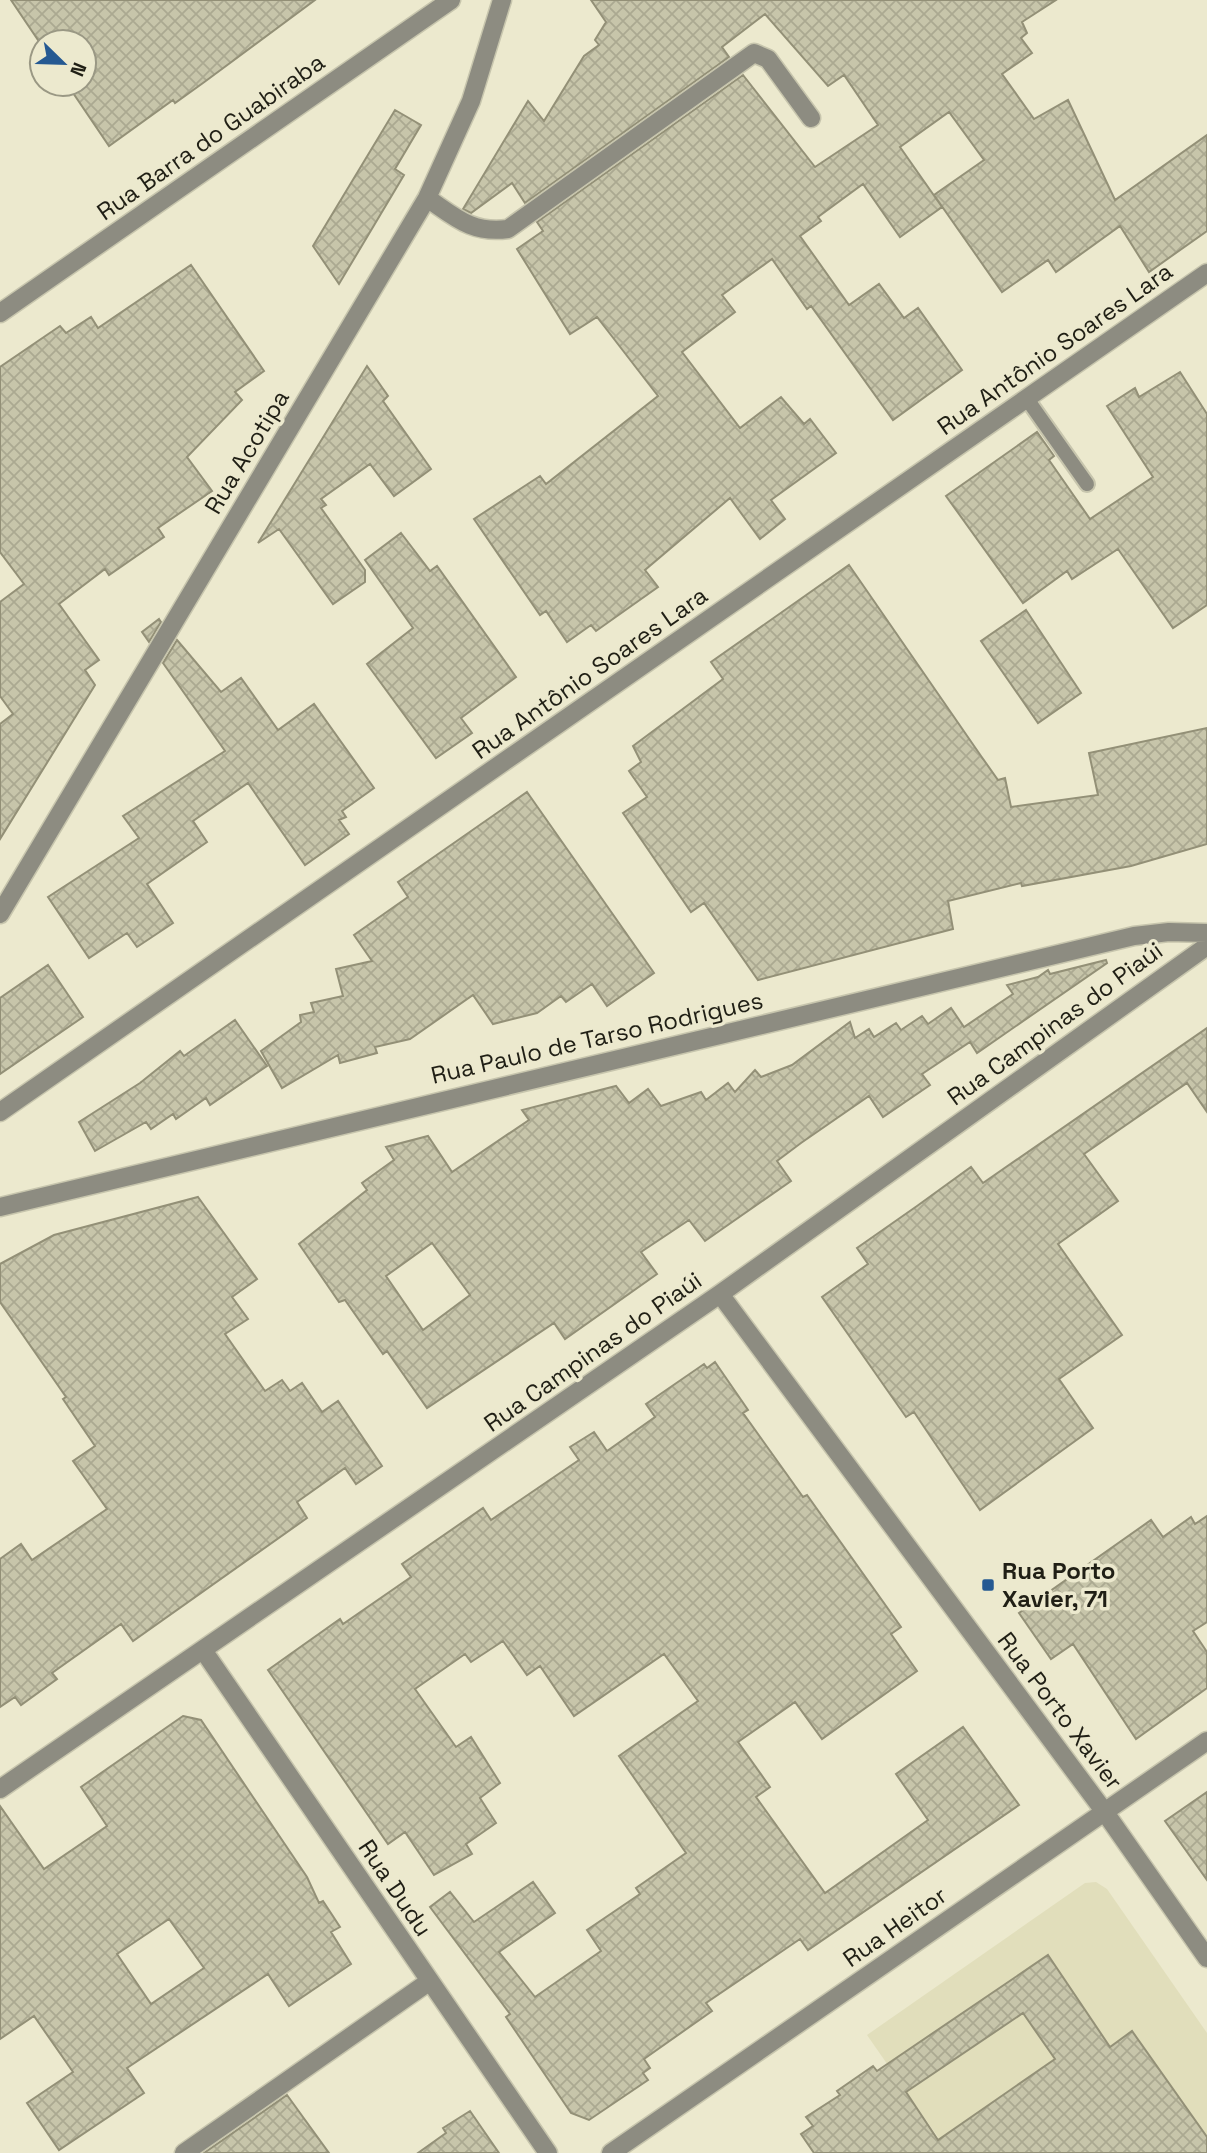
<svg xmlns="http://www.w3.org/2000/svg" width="1207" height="2153" font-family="'Space Grotesk',sans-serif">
<defs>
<pattern id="building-cross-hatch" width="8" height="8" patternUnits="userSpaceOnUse" patternTransform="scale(1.75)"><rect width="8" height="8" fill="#c7c5aa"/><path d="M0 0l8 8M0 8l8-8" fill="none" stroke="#aba991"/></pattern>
</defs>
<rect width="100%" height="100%" fill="#ece9ce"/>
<path fill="#e1debb" d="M1096,1882L1107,1889L1207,2033V2153H949L867,2035L1085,1883Z"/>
<path fill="url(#building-cross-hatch)" stroke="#939077" stroke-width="2" fill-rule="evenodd" d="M11,0H315L203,83L175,103L173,100L109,146L67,84H84V42H42V46Z
M591,0H1056L1022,22L1027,33L1021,38L1032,53L1002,74L1034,119L1068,100L1115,200L1207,135V231L1149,272L1120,226L1056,272L1048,260L1002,292L934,195L984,160L949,112L900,147L942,207L900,237L863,184L818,217L821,221L800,236L849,305L879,284L904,318L918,308L962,370L893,420L811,306L807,309L772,259L722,295L735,312L682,352L740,428L781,397L804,424L810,419L836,453L771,500L785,519L760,539L730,498L645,570L658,587L596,631L591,625L567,642L546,611L540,615L474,519L540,476L546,484L658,396L597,317L570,334L517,249L543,231L537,222L743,75L815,167L878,125L844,75L828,86L765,14L722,47L729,57L525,203L512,183L471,213L463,209L528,101L544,121L584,56L599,45L595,40L606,22Z
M395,110L421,125L395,169L404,175L339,284L313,246Z
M191,265L264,371L235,392L242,400L187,457L212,491L158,528L164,537L109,575L105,569L59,604L99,660L85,670L95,685L0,839V724L13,714L0,696V602L24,584L0,552V367L60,326L66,333L91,317L98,328Z
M367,366L388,396L383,401L431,469L394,496L370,464L321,499L326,505L321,508L365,570V582L333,604L279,529L258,543Z
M1180,372L1207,414V605L1173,628L1118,549L1072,579L1067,571L1023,603L946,496L1037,432L1054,456L1049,460L1090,519L1153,477L1107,406L1135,388L1139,397Z
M401,533L430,571L437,566L516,677L461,718L472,733L436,758L367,664L413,628L365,560Z
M849,565L981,756L998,780L1005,778L1011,807L1098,795L1089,753L1207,728V844L1131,866L1022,886L1021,883L948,901L953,929L758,980L704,903L691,912L623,813L647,797L629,771L641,762L633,746L723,679L711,662Z
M1026,610L1081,693L1038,723L981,641Z
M159,619L161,622L149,642L142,632Z
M177,640L221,692L241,678L278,730L314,704L374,788L342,811L346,817L339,820L349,834L305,865L248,783L193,821L207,842L147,884L173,923L137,947L127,933L89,958L48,897L139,838L123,816L225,751L163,663Z
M527,792L654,973L607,1006L592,984L566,1002L561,996L537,1013L493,1024L473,995L410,1039L375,1047L377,1053L340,1063L338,1055L282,1088L261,1051L301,1022L300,1015L314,1012L311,1003L343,996L336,969L372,961L354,935L408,897L398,882Z
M1106,960L1107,963L977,1053L970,1042L922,1074L930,1085L883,1117L869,1096L801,1143L777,1161L791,1181L705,1241L689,1220L641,1252L657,1274L565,1339L554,1323L427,1408L387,1351L383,1354L345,1300L339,1302L299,1244L367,1190L362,1183L394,1160L386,1147L428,1136L452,1172L529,1120L522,1110L616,1086L629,1103L648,1089L661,1106L701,1092L706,1100L728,1083L735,1092L755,1070L761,1077L792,1065L850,1022L855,1038L869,1029L874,1037L896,1023L901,1030L922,1016L928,1024L951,1008L964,1027L1013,994L1007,985L1038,977L1048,970L1050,974ZM432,1243L470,1295L423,1330L386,1276Z
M48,965L83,1017L0,1074V998Z
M235,1020L267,1066L210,1105L206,1098L176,1119L173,1114L151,1129L146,1122L95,1151L79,1122L140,1083L180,1051L184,1056Z
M1207,1028V1112L1187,1083L1084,1154L1118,1201L1058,1244L1122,1335L1059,1379L1093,1428L980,1510L914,1412L906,1417L822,1297L868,1264L857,1248L917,1206L971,1167L983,1183Z
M198,1197L257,1279L232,1297L248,1319L225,1334L265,1391L282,1380L290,1391L302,1383L322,1412L338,1401L382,1466L356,1484L345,1468L297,1502L307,1518L133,1641L121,1624L52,1673L57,1679L21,1705L15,1697L0,1707V1559L21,1544L32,1560L107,1509L73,1461L95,1446L63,1399L66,1397L0,1302V1264L54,1235Z
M715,1362L748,1410L743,1413L803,1497L807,1495L901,1627L891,1634L917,1671L822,1739L795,1702L738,1742L770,1787L756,1797L825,1893L928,1820L896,1774L963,1727L1019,1805L808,1950L800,1939L706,2003L712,2011L644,2059L650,2068L643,2073L648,2080L589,2120L571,2113L506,2017L510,2014L430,1907L450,1892L474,1922L533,1882L555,1913L499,1952L535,1997L601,1951L587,1930L640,1894L636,1888L686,1853L619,1756L698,1701L664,1654L574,1716L540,1666L527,1675L503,1641L471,1662L465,1654L415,1689L456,1747L471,1737L500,1783L480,1798L496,1823L466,1844L472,1854L434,1875L405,1832L388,1844L268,1670L340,1619L343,1624L411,1577L402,1564L483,1508L491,1520L579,1460L570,1447L594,1432L607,1451L655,1417L646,1404L704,1364L707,1368Z
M1207,1516V1622L1193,1631L1207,1652V1688L1136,1739L1073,1644L1051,1659L1019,1613L1151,1520L1163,1537L1191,1517L1195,1524Z
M183,1716L201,1720L307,1877L319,1903L323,1901L340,1927L331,1932L351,1964L289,2006L268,1974L127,2068L144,2093L59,2150L27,2103L73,2072L34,2016L0,2039V1806L44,1869L107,1826L81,1787ZM169,1919L204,1968L151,2004L117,1954Z
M1207,1792V1880L1165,1821Z
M1048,1955L1110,2047L1132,2031L1207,2137V2153H814L801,2134L813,2126L806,2117L840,2095L837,2091L873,2066L877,2071ZM1023,2013L1055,2059L938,2140L906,2092Z
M287,2095L329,2153H204Z
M470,2111L499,2153H418L446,2133L443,2128Z"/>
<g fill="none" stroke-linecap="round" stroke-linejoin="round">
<g stroke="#c7c5ad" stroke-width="18">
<path id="lane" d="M1027,399L1087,484"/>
</g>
<g stroke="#c7c5ad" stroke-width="21">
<path id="street" d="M427,198C455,217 472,234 508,229L754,53L768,59L811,118
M0,313L451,0
M0,914L427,198L471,101L502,0
M0,1112L1207,273
M0,1207L1134,936L1169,932L1207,933
M720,1294L1104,1811L1207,1958
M203,1650L548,2153
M0,1789L720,1294L1207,946
M184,2153L430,1981
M611,2153L1207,1741"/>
</g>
<use href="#lane" stroke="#8d8c81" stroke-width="14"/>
<use href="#street" stroke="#8d8c81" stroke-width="18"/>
</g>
<rect fill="#255992" stroke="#ece9ce" stroke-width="2.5" x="981" y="1578" width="14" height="14" rx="3.5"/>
<g text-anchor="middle" stroke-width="7" stroke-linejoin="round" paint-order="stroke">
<g font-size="24" fill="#201f15" stroke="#ece9ce">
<text transform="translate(211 137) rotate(-35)" y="8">Rua Barra do Guabiraba</text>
<text transform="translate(1055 349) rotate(-35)" y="8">Rua Antônio Soares Lara</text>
<text transform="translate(247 452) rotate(-59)" y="8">Rua Acotipa</text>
<text transform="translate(590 673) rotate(-35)" y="8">Rua Antônio Soares Lara</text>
<text transform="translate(1055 1024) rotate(-36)" y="8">Rua Campinas do Piaúi</text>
<text transform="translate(597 1038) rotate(-13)" y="8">Rua Paulo de Tarso Rodrigues</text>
<text transform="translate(593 1352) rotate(-35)" y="8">Rua Campinas do Piaúi</text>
<text transform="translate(1060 1711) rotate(53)" y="8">Rua Porto Xavier</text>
<text transform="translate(395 1888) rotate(56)" y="8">Rua Dudu</text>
<text transform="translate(895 1927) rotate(-35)" y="8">Rua Heitor</text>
</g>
<g font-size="24" font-weight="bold" fill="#201f15" stroke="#ece9ce" text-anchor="start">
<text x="1002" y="1579">Rua Porto<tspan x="1002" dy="28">Xavier, 71</tspan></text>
</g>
</g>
<g transform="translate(63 63) rotate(113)"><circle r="33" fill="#ece9ce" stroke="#9a9884" stroke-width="2"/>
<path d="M0-5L12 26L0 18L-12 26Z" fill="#255992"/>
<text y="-10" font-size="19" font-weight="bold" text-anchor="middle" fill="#201f15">N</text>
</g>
</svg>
